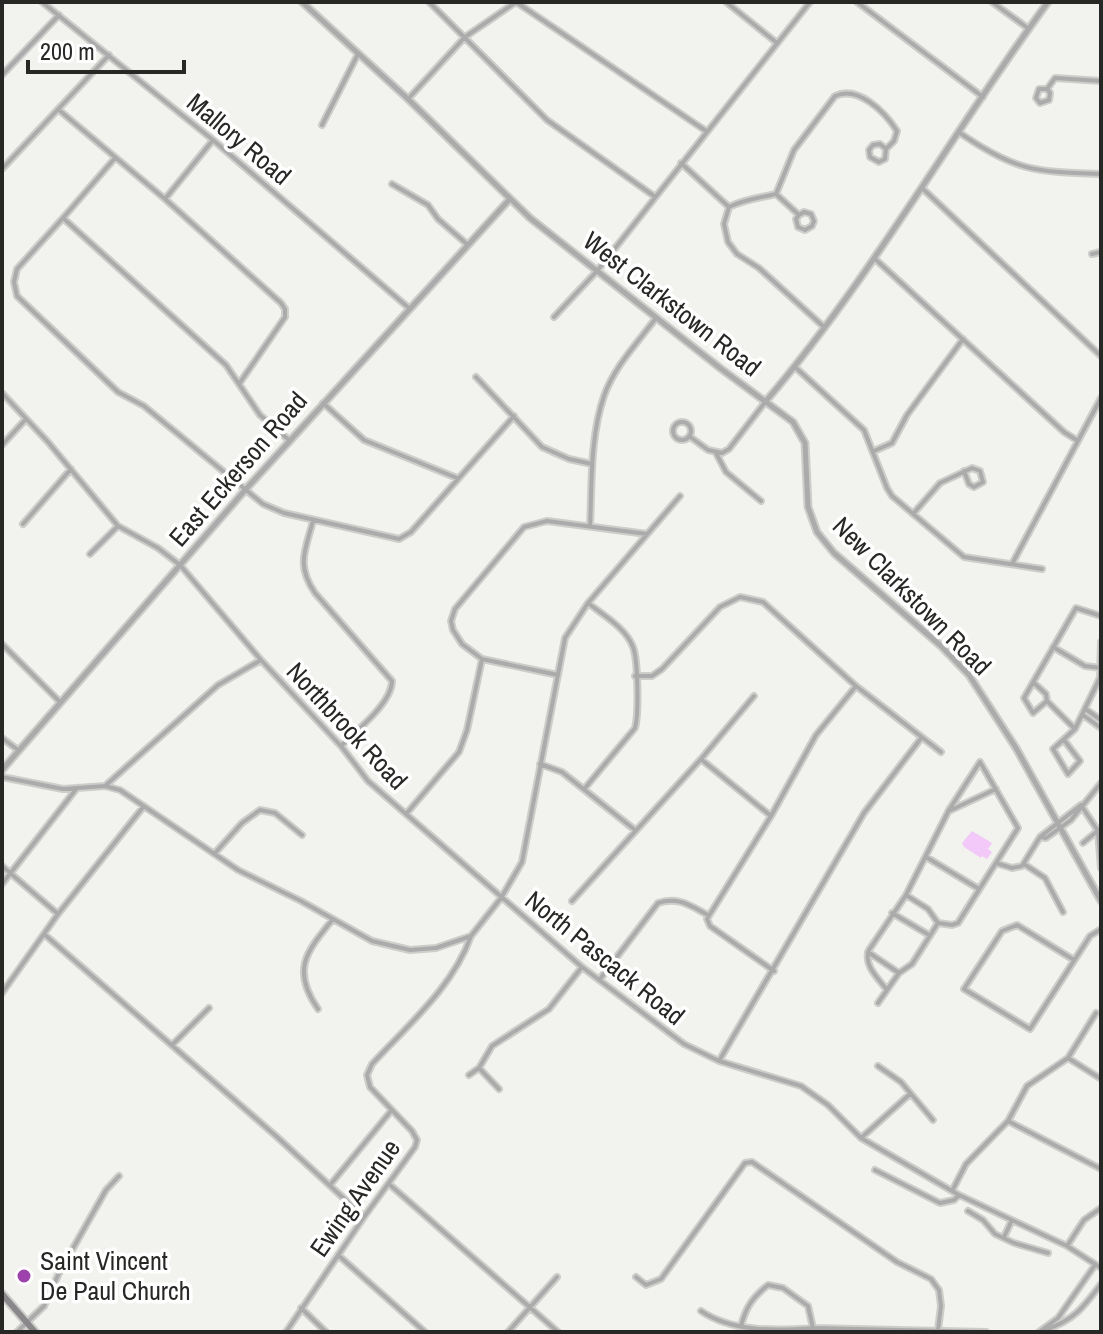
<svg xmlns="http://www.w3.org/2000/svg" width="1103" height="1334" font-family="'Archivo Narrow',sans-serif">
<rect width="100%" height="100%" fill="#f2f3ee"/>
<path fill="#f2c9f8" d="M972,831L992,843L988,849L992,852L987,859L982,856L981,858L964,847L962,843Z"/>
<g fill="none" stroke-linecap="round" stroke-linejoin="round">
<g stroke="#cdceca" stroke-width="8">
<path id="minor" d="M42,2L213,140L410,309
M429,2L547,120L654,196
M726,2L777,43
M857,2L983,97
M992,2L1029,29
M2,75L59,15
M1047,89L1050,93L1049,100L1040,103L1036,98L1039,89H1047L1055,78L1101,81
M408,99L465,37L516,2L706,131
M59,110L165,199L281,303L285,309V317L239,384
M322,125L358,54
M960,133C1015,171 1035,172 1101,174
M115,158L63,218L226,365L260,415L290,441
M681,163L729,207
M2,169L109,55
M392,184L428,205L438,219L468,245
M922,188L1101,356
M776,194L799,215L804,212L811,214L814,221L812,226L805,230L798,227L796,219L799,215
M165,199L213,140
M729,207C745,199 759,198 776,194L794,150L835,96C858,85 885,112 897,131L894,141L886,149L885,159L879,162L870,157L869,150L873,145L880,144L886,149
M729,207L724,224L728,242L737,254L759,268L824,327
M63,218L17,269L14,282L17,296L118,392L144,406L263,504L284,513L399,539L411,532L514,416
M1092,254L1101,252
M874,258L1064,432L1078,441
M554,317L597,271L810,2
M795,367L864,430L887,488L892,496L964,557L1042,569
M476,377L542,447L569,459L592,464
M2,393L48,442L118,526L158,548L180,565L261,660L341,746L368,781L582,967L684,1044L719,1061L801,1086L828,1105L861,1138L959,1195L1067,1246L1101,1268
M323,403L364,440L457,478
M673 431a9 9 0 1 1 18 0a9 9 0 1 1-18 0Z
M689,436L708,450L722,453L729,449L766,401
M2,445L26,419
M874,451L892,443L907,415L963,339
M716,453L726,472L761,501
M913,514L940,483L972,468L980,471L983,482L974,487L969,484L964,471
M313,521C305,551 296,565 315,593L392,681C392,703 356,731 341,746
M23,524L71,469
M590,526C592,483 590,437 604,396C614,367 638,342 656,318
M90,554L118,526
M1012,564L1101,398
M2,644L60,702
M1053,647L1085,666L1101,668
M558,675L482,659L462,644L453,630L451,621L455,609L524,527L547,521L647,534
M635,676H652L662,669L720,607L740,597L763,602L856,686L941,752
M1033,682L1046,694L1047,701L1075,729
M1047,701L1033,713L1024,698L1076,608L1101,616
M1087,710L1101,720
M1083,715L1101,728
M2,738L18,750
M1064,740L1080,761L1068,774L1053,749L1075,729L1097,684L1100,677L1101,642
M702,760L771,816
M980,762L1018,828L958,923L952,925L938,923L912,964L899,973L887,990C878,978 863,965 869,950L906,895L949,810Z
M540,764L562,772L635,830
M2,777L63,789L105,786L120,790L238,870L301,901L372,941L410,950L436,948L471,936L501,898L522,862L565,638L588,603L680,496
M105,786L218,685L261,660
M585,788L635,728C639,714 638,660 633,647C626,628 603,615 588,603
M1081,805L1098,831L1101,868
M951,810L996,789
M406,814L459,752L467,730L482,659
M1040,837L1046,838L1071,820L1101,783
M1083,843L1101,828
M215,853L242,823L260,810L275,813L302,835
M926,857L979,889
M996,863L1012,868L1022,866L1040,837L1081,805
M1024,864L1045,878L1063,912
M2,866L58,914
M2,884L77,788
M906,895L928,909L938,923
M572,901L701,759L754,696
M892,913L929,935
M44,934L276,1136L364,1217
M868,952L899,973
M1074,960L1017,925L1002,931L964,989L1030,1029L1090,936L1101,929
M774,971L710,926L707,919L771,816L816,735L856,686
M600,979L658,903C678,896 691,906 708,915
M2,993L58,914L144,806
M878,1003L887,990
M318,1009C291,970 306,952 333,919
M172,1045L209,1008
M1068,1058L1101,1079
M719,1061L864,813L922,737
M878,1066L901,1082L933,1120
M479,1068L499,1089
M469,1075L479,1068L492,1046L549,1009L582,967
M1008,1121L1101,1169
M861,1138L910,1094
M875,1170L940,1203L954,1200L959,1195
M389,1184L558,1332
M330,1185L391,1111
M952,1191L966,1164L1008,1121L1027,1086L1068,1058L1096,1013
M968,1211L983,1220L995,1234L1014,1243L1048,1253
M1004,1237L1012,1220
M1067,1246L1084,1220L1101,1208
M338,1255L425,1332
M636,1277L646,1285L661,1279L745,1163L752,1162L897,1262L931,1279L939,1290L941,1306L938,1330
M301,1308L326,1332
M701,1311C732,1332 775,1331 813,1328L986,1332
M741,1326C746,1307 752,1298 768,1285L783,1288L808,1306L813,1328
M1045,1330C1074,1320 1083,1308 1101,1284
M17,1332L44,1306L59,1273L106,1190L119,1176
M286,1332L364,1217L415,1147L417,1140L412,1131L370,1087L367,1075L372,1064C408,1025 453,987 471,936
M508,1332L557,1277
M1039,1332L1058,1318L1095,1265"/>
</g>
<g stroke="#cdceca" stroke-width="9">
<path id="tertiary" d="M302,2L408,99L530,218L720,368L793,422L805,443L808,507L817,532L834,553L941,646L969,675L1016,748L1101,901
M766,401C872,277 952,133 1048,2
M2,770L246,489L509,200"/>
</g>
<g stroke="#cdceca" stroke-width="10">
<path id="secondary" d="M2,1294L35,1332"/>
</g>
<use href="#minor" stroke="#acabac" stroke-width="4"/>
<use href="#tertiary" stroke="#acabac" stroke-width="5"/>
<use href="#secondary" stroke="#8a888a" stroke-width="6"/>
</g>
<circle fill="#9d42ac" stroke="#fff" stroke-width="3" cx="24" cy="1276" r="8"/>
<g text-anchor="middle" stroke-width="7" stroke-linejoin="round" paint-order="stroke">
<g font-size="26" fill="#272725" stroke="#fff">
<text transform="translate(239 139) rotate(40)" y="9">Mallory Road</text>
<text transform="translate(672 304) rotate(38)" y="9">West Clarkstown Road</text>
<text transform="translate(238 469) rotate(-49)" y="9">East Eckerson Road</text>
<text transform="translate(912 596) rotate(45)" y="9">New Clarkstown Road</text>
<text transform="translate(347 726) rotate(47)" y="9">Northbrook Road</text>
<text transform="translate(605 958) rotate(39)" y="9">North Pascack Road</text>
<text transform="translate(355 1198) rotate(-55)" y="9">Ewing Avenue</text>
</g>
<g font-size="26" fill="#272725" stroke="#fff" text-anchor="start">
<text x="40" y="1270">Saint Vincent<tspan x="40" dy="30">De Paul Church</tspan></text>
</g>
</g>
<rect width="1103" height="1334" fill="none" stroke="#272725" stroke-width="8"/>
<path d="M28 60v12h156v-12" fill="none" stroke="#272725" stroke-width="4"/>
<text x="40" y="60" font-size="24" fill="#272725" stroke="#ffffff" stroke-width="6" paint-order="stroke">200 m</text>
</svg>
